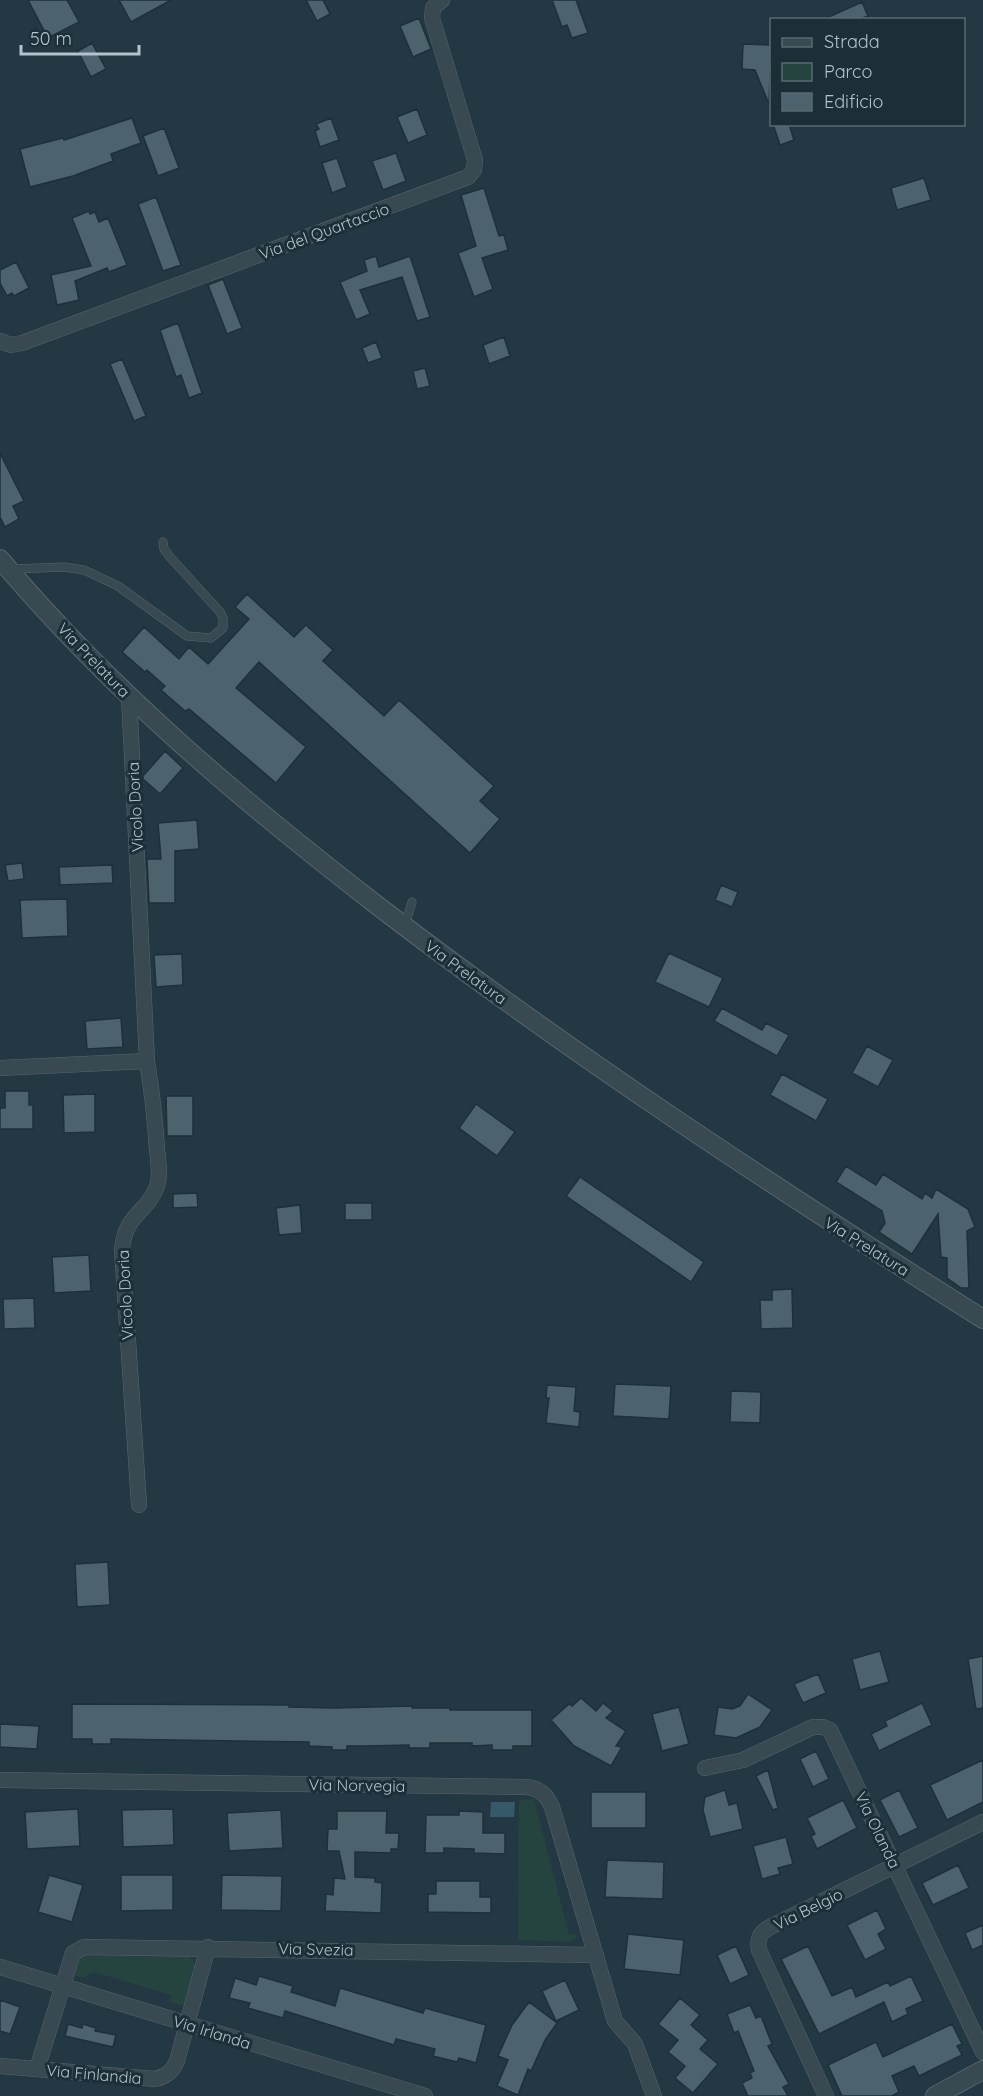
<svg xmlns="http://www.w3.org/2000/svg" width="983" height="2096" font-family="Quicksand,sans-serif">
<rect width="100%" height="100%" fill="#233842"/>
<path fill="#25433f" d="M534,1799L569,1934H577L576,1939L569,1942L518,1940L519,1800Z
M86,1954L189,1956L195,1964L185,2006L169,2002L171,1995L93,1972L83,1978L74,1975L79,1959Z"/>
<path fill="#36596a" d="M491,1802H515L514,1817H490Z"/>
<path fill="#4c636d" stroke="#1e3039" stroke-width="1.5" d="M28,0H67L79,22L48,38Z
M119,0H171L131,22Z
M306,0H323L330,14L317,21Z
M552,0H576L588,33L572,38L567,25L562,27Z
M862,2L868,16L858,20H822Z
M419,18L431,49L413,57L400,26Z
M92,43L106,69L91,77L78,51Z
M743,44L771,45L769,104L755,70L742,69Z
M417,109L427,135L408,143L397,117Z
M132,118L141,143L111,154L113,161L73,176L30,187L20,149L63,138L64,140Z
M331,118L339,140L320,147L315,131L319,129L316,124Z
M773,124H789L794,140L780,145Z
M164,128L179,168L158,176L143,136Z
M396,153L406,181L383,190L372,161Z
M337,158L347,187L332,193L322,163Z
M924,178L931,200L897,210L891,188Z
M484,188L499,236L504,235L508,250L482,258L493,289L474,297L458,253L476,246L461,195Z
M156,197L181,265L163,271L138,204Z
M89,211L90,214L95,212L99,222L108,218L127,265L109,272L107,268L75,281L79,300L57,305L51,275L91,266L72,218Z
M376,256L379,267L410,256L430,317L417,321L402,277L360,290L370,314L356,320L340,282L367,271L364,260Z
M16,262L29,288L14,296L12,293L7,296L0,283V270Z
M223,279L242,328L227,334L208,285Z
M178,323L202,393L189,398L181,375L176,377L160,330Z
M504,337L510,356L489,364L483,345Z
M376,342L382,358L368,363L362,348Z
M122,359L146,416L134,421L110,364Z
M425,368L430,386L417,389L413,371Z
M0,453L24,501L13,506L19,519L5,527L0,517Z
M247,594L294,637L306,625L333,650L323,661L384,716L399,700L494,786L480,801L500,819L470,853L259,662L236,688L306,747L276,783L189,709L185,711L161,690L165,686L147,670L145,672L122,652L144,627L179,659L189,647L208,664L249,619L235,607Z
M165,751L183,768L160,794L143,779V776Z
M197,820L199,849L175,851V903H149L147,859H161L158,823Z
M22,863L24,879L8,881L5,865Z
M112,865L113,883L60,885L59,867Z
M721,885L738,892L732,907L715,900Z
M67,899L68,936L22,938L20,900Z
M669,953L723,978L709,1007L655,982Z
M182,954L183,985L156,987L154,955Z
M722,1008L762,1030L766,1023L789,1035L777,1056L714,1021Z
M121,1018L123,1047L87,1049L85,1021Z
M867,1046L893,1060L878,1087L852,1073Z
M782,1074L828,1099L816,1121L770,1095Z
M5,1091H29V1105H33V1129H0V1108H5Z
M95,1094V1132L64,1133L63,1095Z
M166,1096H193V1136H167Z
M476,1104L515,1132L497,1156L459,1128Z
M846,1166L876,1185L883,1174L922,1199L925,1193L932,1198L936,1189L968,1209L975,1227L967,1231L969,1288H961L947,1278V1258L941,1257L938,1214L912,1254L879,1232L885,1223L882,1211L836,1182Z
M580,1177L704,1262L691,1282L566,1196Z
M197,1193L198,1207L173,1208V1194Z
M345,1203H372V1220H345Z
M300,1205L302,1233L279,1235L276,1208Z
M89,1255L91,1291L54,1293L52,1257Z
M792,1289L793,1328L761,1329L760,1300H772V1290Z
M34,1298L35,1328L4,1329L3,1299Z
M615,1384L671,1386L669,1419L613,1416Z
M547,1385L576,1387L574,1411L580,1412L579,1427L546,1423L549,1398H546Z
M731,1391L761,1392L760,1423L730,1422Z
M108,1562L110,1605L77,1607L75,1564Z
M880,1651L889,1682L860,1690L852,1659Z
M983,1656V1708L976,1709L968,1659Z
M818,1674L826,1693L803,1703L794,1684Z
M748,1694L772,1710L760,1727L736,1738L714,1735L718,1707L732,1709L740,1706Z
M581,1698L596,1711L603,1703L613,1711L606,1718L626,1731L616,1746L622,1747L611,1766L574,1746L551,1720L569,1704L572,1706Z
M922,1703L932,1725L879,1751L871,1734L887,1726L885,1721Z
M72,1704L289,1705V1707L335,1708L412,1706V1708H450V1710H532V1746H513V1750H492V1745L472,1746V1743H430V1748H409V1745L367,1746H347V1750H332V1747L309,1746V1742L111,1739V1744H92V1739H72Z
M679,1707L689,1744L662,1751L652,1714Z
M0,1724L39,1726L37,1749L0,1747Z
M816,1751L829,1779L813,1787L800,1759Z
M983,1760V1802L947,1820L930,1785Z
M768,1770L778,1808L773,1810L756,1776Z
M725,1790L729,1805L737,1803L743,1829L710,1837L703,1810L705,1797Z
M899,1790L918,1828L899,1837L880,1800Z
M591,1792H646V1828H591Z
M843,1800L857,1828L817,1849L811,1836L815,1834L807,1818Z
M78,1809L80,1846L27,1849L25,1812Z
M173,1809L174,1845L123,1847L122,1810Z
M281,1810L283,1848L229,1851L227,1813Z
M337,1811H387L386,1833H399L398,1849H391V1853L355,1852V1877L375,1878V1882L382,1883L381,1913L325,1911L326,1894L333,1895L334,1878L345,1879L339,1851H327L328,1829H337Z
M459,1811L483,1812V1833H505V1854L474,1853V1849L444,1848V1853H425L426,1815H459Z
M786,1837L793,1864L778,1868L780,1874L762,1879L753,1846Z
M607,1860L664,1862L663,1899L605,1897Z
M958,1865L969,1888L933,1905L922,1883Z
M49,1875L83,1885L72,1922L38,1912Z
M121,1875H173V1910L121,1911Z
M222,1875L282,1876L281,1911L221,1910Z
M436,1881H480V1897H491V1913L428,1912V1894H436Z
M877,1910L886,1929L878,1934L886,1949L865,1960L847,1925Z
M983,1925V1945L972,1950L965,1933Z
M628,1934L684,1940L680,1975L624,1969Z
M736,1946L749,1975L730,1984L717,1955Z
M808,1946L832,1996L852,1987L856,1997L888,1982L890,1986L911,1976L923,2001L906,2009L908,2014L892,2022L884,2002L819,2034L781,1959Z
M259,1976L293,1986L291,1992L335,2006L340,1988L423,2013L425,2008L486,2025L476,2063L459,2058L457,2062L433,2056L435,2049L396,2039L394,2045L285,2011L283,2018L248,2008L250,2003L229,1998L235,1978L256,1985Z
M565,1980L579,2010L556,2021L542,1991Z
M680,1998L700,2015L691,2025L708,2040L700,2049L718,2064L693,2093L675,2078L685,2066L668,2052L678,2040L658,2024Z
M0,2000L20,2007L10,2034L0,2031Z
M529,2002L557,2023L545,2040L531,2071L528,2069L518,2095L497,2086L508,2060L498,2056L512,2025Z
M750,2005L756,2018L761,2016L772,2044L768,2046L789,2084L783,2087L788,2096H748L742,2083L752,2078L750,2073L754,2071L738,2031L734,2033L727,2014Z
M68,2024L82,2028L83,2024L96,2028L95,2031L116,2035L113,2047L65,2036Z
M952,2024L962,2044L957,2046L962,2055L919,2076L914,2066L892,2076L899,2092L892,2096H842L828,2065L876,2042L883,2057Z"/>
<g fill="none" stroke-linecap="round" stroke-linejoin="round">
<g stroke="#55666f" stroke-width="9">
<path id="service" d="M13,569L64,567L84,570L118,586L187,636L211,638L223,628V618L220,612L170,557L164,549L163,542
M405,925L412,902"/>
</g>
<g stroke="#55666f" stroke-width="16">
<path id="minor" d="M0,341L11,345L22,343L468,177L474,170L475,160L432,18L433,8L442,0
M0,1068L147,1061L129,696
M139,1505L122,1250C125,1213 147,1214 157,1186C161,1175 158,1161 157,1149C155,1120 152,1091 147,1061
M705,1768L743,1760L813,1727H823L830,1730L983,2052
M0,1780L526,1787C539,1788 547,1795 552,1807L615,2021L635,2044L654,2096
M0,1967L425,2096
M0,2066L155,2079C165,2077 173,2071 177,2061L208,1947
M37,2069L73,1953L84,1947L596,1955
M826,2096L759,1950C757,1940 759,1934 768,1928L983,1822"/>
</g>
<g stroke="#55666f" stroke-width="20">
<path id="tertiary" d="M0,559C111,691 242,801 378,906C572,1055 776,1188 983,1319
M935,2096L983,2070"/>
</g>
<use href="#service" stroke="#384952" stroke-width="8"/>
<use href="#minor" stroke="#384952" stroke-width="15"/>
<use href="#tertiary" stroke="#384952" stroke-width="18"/>
</g>
<g text-anchor="middle" stroke-width="6" stroke-linejoin="round" paint-order="stroke">
<g font-size="16" fill="#b4c3cc" stroke="#1c2e37">
<text transform="translate(324 231) rotate(-20)" y="6">Via del Quartaccio</text>
<text transform="translate(94 660) rotate(46)" y="6">Via Prelatura</text>
<text transform="translate(135 807) rotate(-93)" y="6">Vicolo Doria</text>
<text transform="translate(466 972) rotate(36)" y="6">Via Prelatura</text>
<text transform="translate(867 1246) rotate(32)" y="6">Via Prelatura</text>
<text transform="translate(125 1295) rotate(-93)" y="6">Vicolo Doria</text>
<text transform="translate(357 1785) rotate(1)" y="6">Via Norvegia</text>
<text transform="translate(878 1830) rotate(64)" y="6">Via Olanda</text>
<text transform="translate(808 1909) rotate(-26)" y="6">Via Belgio</text>
<text transform="translate(316 1949) rotate(1)" y="6">Via Svezia</text>
<text transform="translate(212 2032) rotate(17)" y="6">Via Irlanda</text>
<text transform="translate(94 2074) rotate(5)" y="6">Via Finlandia</text>
</g>
</g>
<rect x="770" y="18" width="195" height="108" fill="#1c2e37" stroke="#596a73" stroke-width="1.5"/>
<rect x="782" y="38" width="30" height="9" fill="#384952" stroke="#596a73" stroke-width="1.5"/>
<text x="824" y="48" font-size="18" fill="#b4c3cc">Strada</text>
<rect x="782" y="63" width="30" height="18" fill="#25433f" stroke="#596a73" stroke-width="1.5"/>
<text x="824" y="78" font-size="18" fill="#b4c3cc">Parco</text>
<rect x="782" y="93" width="30" height="18" fill="#4c636d" stroke="#596a73" stroke-width="1.5"/>
<text x="824" y="108" font-size="18" fill="#b4c3cc">Edificio</text>
<path d="M21 45v9h118v-9" fill="none" stroke="#b4c3cc" stroke-width="3"/>
<text x="30" y="45" font-size="18" fill="#b4c3cc" stroke="#1c2e37" stroke-width="4.5" paint-order="stroke">50 m</text>
</svg>
